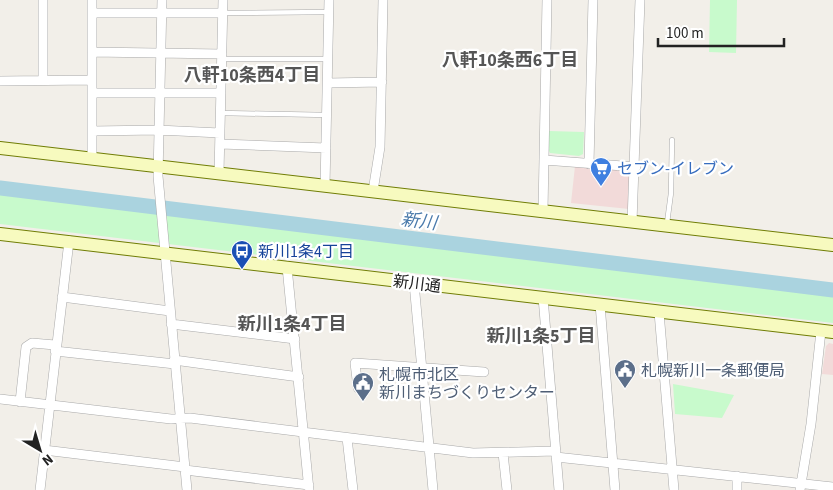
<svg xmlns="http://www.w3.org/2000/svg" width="833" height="490" font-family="'Source Sans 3','Noto Sans JP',sans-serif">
<rect width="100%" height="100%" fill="#f2efe9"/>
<path fill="#f2dad9" d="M575,166L629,170V209L571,203Z
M829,343L833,344V375L822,374L826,346Z"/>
<path fill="#c8facc" d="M710,0H737L736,53L709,52Z
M549,131L584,132L583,154L579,156L550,153L548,149Z
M0,194L833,293V323L0,224Z
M673,384L734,395L722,418L675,414Z"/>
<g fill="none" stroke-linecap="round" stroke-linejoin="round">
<path stroke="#aad3df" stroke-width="15" d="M0,188L833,290"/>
<g stroke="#a9a9a9" stroke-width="5.5">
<path id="lane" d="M223,13L329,12
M222,59H328
M221,113L327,115
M667,223L671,193L672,140"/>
</g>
<g stroke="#a9a9a9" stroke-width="10">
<path id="street" d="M162,0L158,176L187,490
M92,13H223
M92,52L222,54
M43,80V0
M0,81L92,80
M328,83L382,82
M92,93H221
M92,131L158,130L220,133
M220,144L326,148
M92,158V0
M544,160L636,167
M589,164L593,0
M219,173L223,0
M325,186L329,0
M373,191L380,147L383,0
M543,211L547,0
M632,222L640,0
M287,267L309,490
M414,283L433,490
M62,297L170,311
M543,297L559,490
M600,304L615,490
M659,312L674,490
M171,324L295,339
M55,351L175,364
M174,360L299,377
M358,388L355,363L484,372
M0,399L171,419L190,418L473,453L556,451
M20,402L26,347L32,343L55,345
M347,438L353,490
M44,450L185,467
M503,453L507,490
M556,457L833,487
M185,470L309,485
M737,476V490
M40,490L69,241
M800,490L811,424L821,331"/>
</g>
<g stroke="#707d05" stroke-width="14">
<path id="secondary" d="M0,148L833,245
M0,234L833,332"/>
</g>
<use href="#lane" stroke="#fff" stroke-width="4.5"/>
<use href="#street" stroke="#fff" stroke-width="9"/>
<use href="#secondary" stroke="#f7fabf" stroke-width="12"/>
</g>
<defs>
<g id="supermarket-pin" transform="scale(1.125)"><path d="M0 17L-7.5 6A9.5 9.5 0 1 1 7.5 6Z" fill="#3f7fe0" stroke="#fff"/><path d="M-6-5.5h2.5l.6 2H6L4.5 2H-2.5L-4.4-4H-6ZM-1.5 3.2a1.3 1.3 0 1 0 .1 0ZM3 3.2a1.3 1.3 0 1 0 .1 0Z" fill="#fff"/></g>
<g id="bus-pin" transform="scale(1.125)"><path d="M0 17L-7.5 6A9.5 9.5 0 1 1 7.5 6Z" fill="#1a4fb4" stroke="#fff"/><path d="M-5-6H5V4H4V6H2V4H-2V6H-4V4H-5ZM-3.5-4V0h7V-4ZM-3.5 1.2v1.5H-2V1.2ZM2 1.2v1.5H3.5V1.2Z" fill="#fff"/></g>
<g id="civic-pin" transform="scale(1.125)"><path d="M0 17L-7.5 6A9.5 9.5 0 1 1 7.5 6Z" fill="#5c6f8a" stroke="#fff"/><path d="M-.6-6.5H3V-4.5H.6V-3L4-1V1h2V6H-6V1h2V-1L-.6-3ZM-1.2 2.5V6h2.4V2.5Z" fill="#fff"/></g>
</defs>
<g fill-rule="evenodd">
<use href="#supermarket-pin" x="601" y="168"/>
<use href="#bus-pin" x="242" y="251"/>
<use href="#civic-pin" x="625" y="370"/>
<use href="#civic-pin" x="363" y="383"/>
</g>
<g text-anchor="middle" stroke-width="4.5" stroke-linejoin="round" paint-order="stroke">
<g font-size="16" fill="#366cbe" stroke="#fff" text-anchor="start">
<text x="617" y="174">セブン-イレブン</text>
</g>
<g font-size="16" fill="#164399" stroke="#fff" text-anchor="start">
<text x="258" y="257">新川1条4丁目</text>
</g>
<g font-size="16" fill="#222" stroke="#fff">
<text transform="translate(417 283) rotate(7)" y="6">新川通</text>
</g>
<g font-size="16" fill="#4e5e75" stroke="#fff" text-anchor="start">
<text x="641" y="376">札幌新川一条郵便局</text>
<text x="379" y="380">札幌市北区<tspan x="379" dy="18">新川まちづくりセンター</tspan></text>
</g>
<g font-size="18" font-weight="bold" fill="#555" stroke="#fff">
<text x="510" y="66">八軒10条西6丁目</text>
<text x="252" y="81">八軒10条西4丁目</text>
<text x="292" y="330">新川1条4丁目</text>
<text x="541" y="342">新川1条5丁目</text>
</g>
<g font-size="18" font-style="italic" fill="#4a7aab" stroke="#fff">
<text transform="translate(419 221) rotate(7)" y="6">新川</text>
</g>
</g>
<g transform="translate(40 450) rotate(142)" stroke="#ffffff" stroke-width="4" paint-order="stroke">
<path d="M0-4L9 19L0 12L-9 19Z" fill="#222222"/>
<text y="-8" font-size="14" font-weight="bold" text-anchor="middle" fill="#222222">N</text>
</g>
<path d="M658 38v8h126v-8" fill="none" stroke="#222222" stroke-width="2.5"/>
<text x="666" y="38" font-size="15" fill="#222222" stroke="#ffffff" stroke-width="4" paint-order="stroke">100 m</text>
</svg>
